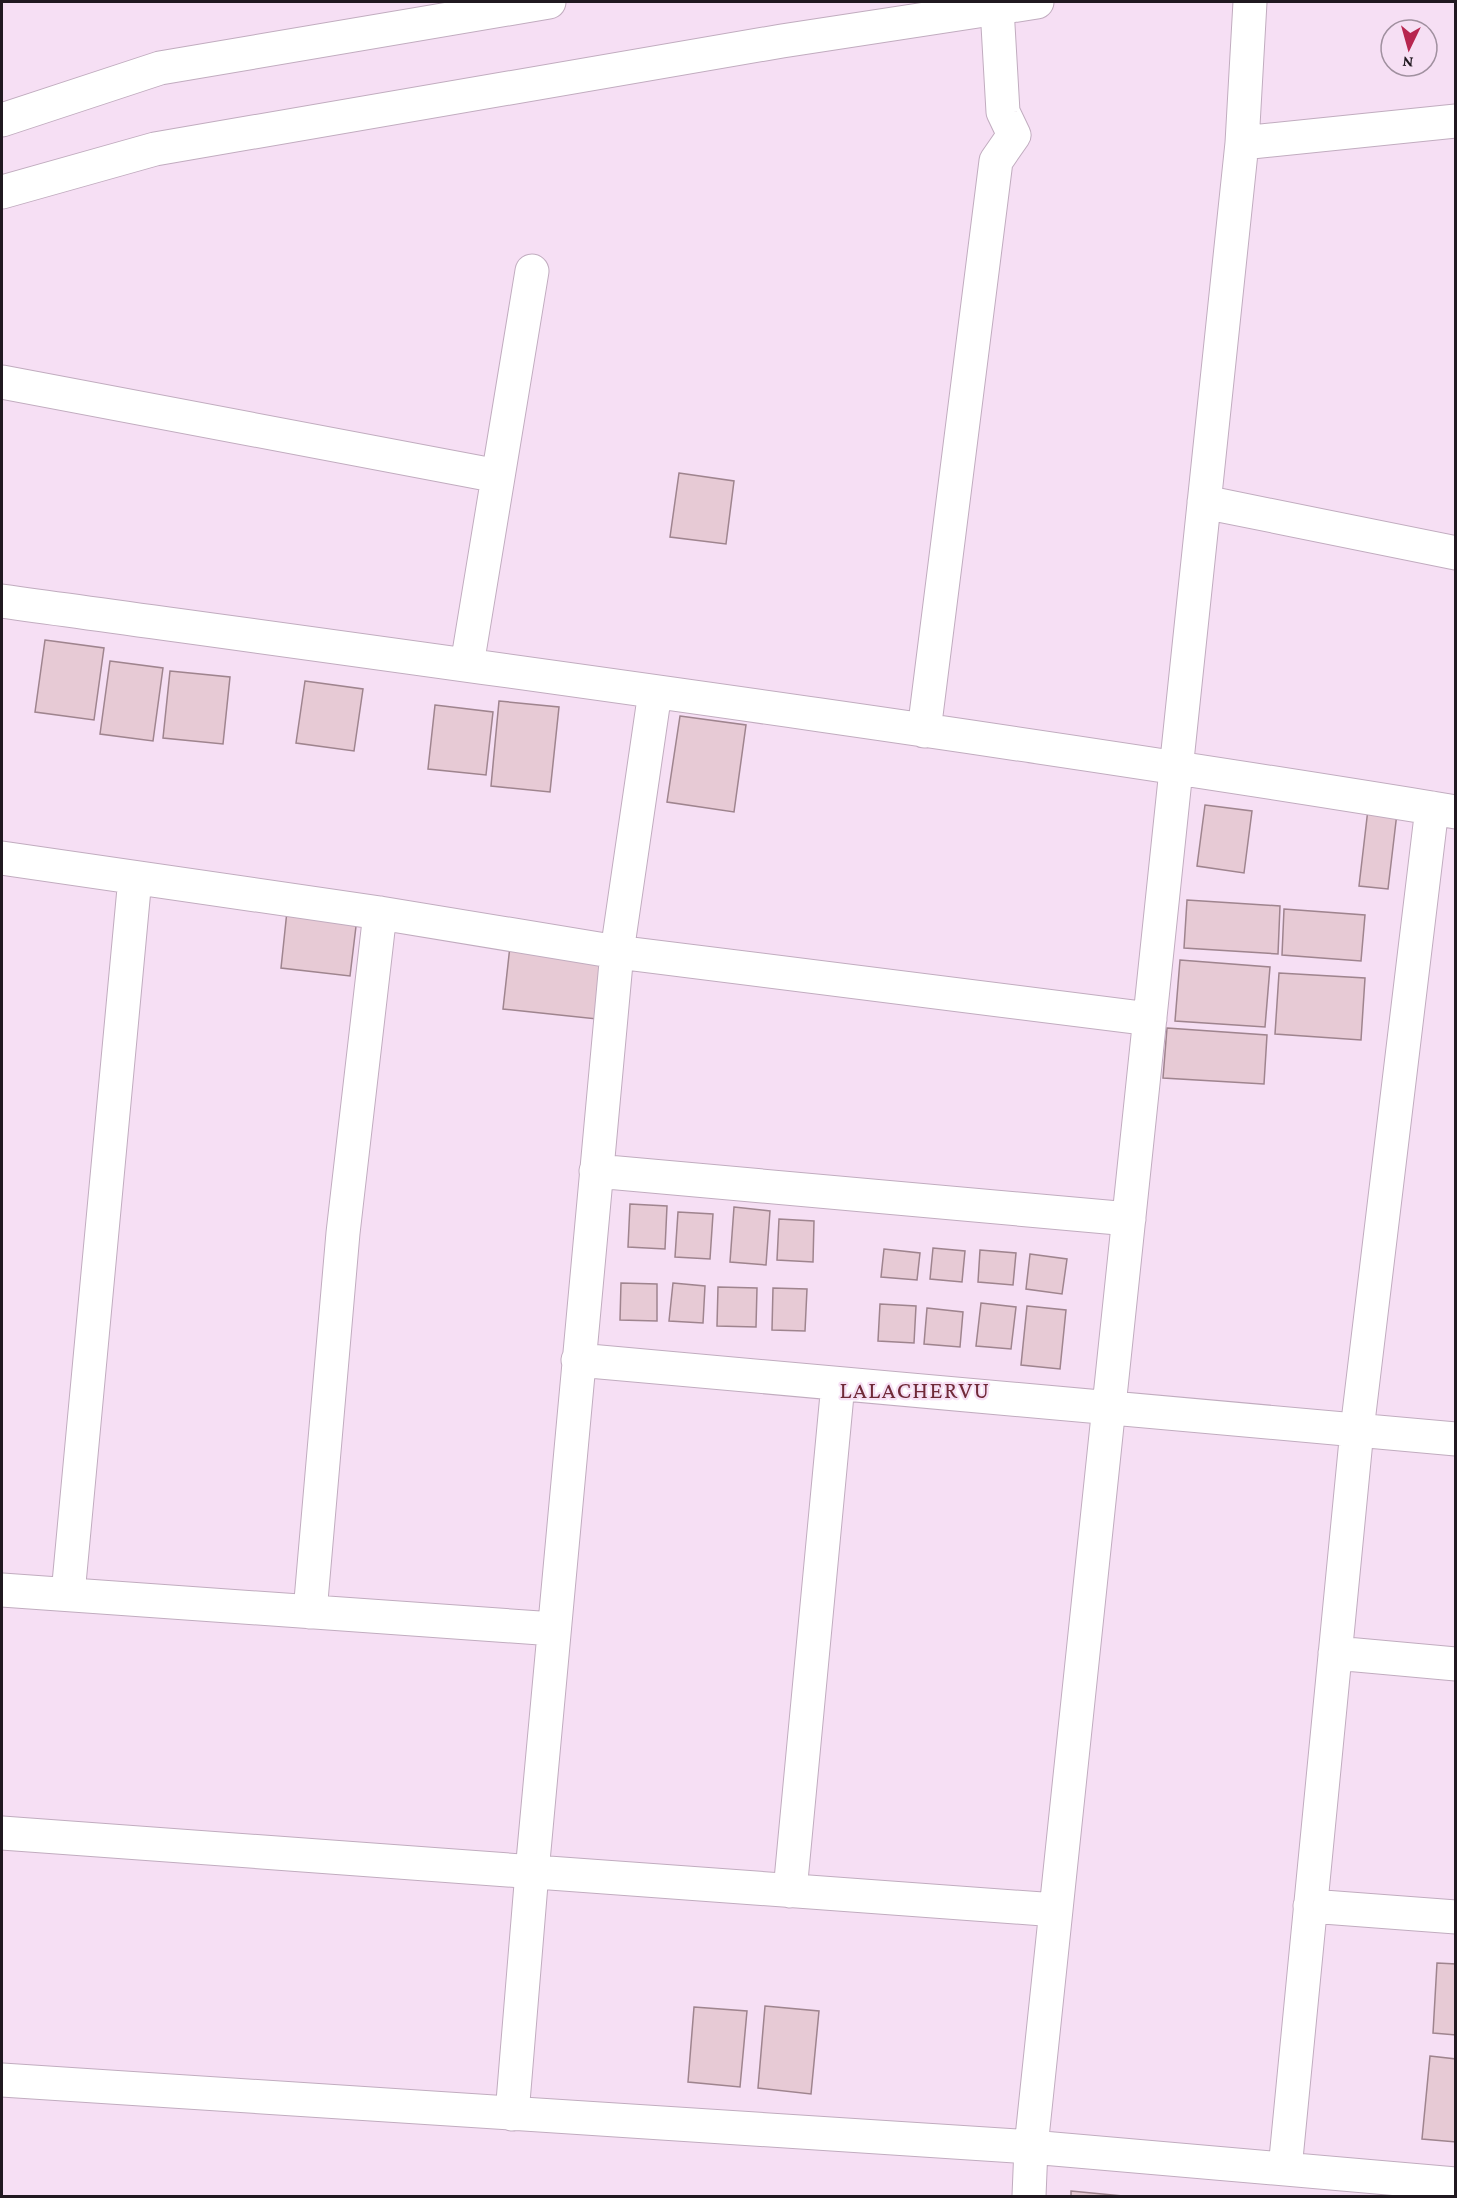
<svg xmlns="http://www.w3.org/2000/svg" width="1457" height="2198" font-family="'Crimson Pro',serif">
<rect width="100%" height="100%" fill="#f6dff4"/>
<path fill="#e7cad5" stroke="#9f848e" stroke-width="1.5" d="M679,473L734,481L726,544L670,537Z
M45,640L104,648L94,720L35,712Z
M110,661L163,668L153,741L100,734Z
M170,671L230,677L223,744L163,738Z
M305,681L363,689L354,751L296,743Z
M499,701L559,707L550,792L491,786Z
M435,705L493,712L486,775L428,769Z
M680,716L746,725L734,812L667,802Z
M1205,805L1252,811L1244,873L1197,866Z
M1368,809L1397,813L1388,889L1359,886Z
M1187,900L1280,906L1278,954L1184,948Z
M1284,909L1365,915L1361,961L1282,955Z
M287,911L357,918L350,976L281,968Z
M510,946L604,956L597,1019L503,1009Z
M1180,960L1270,967L1265,1027L1175,1021Z
M1279,973L1365,978L1361,1040L1275,1034Z
M1167,1028L1267,1035L1264,1084L1163,1078Z
M630,1204L667,1206L665,1249L628,1247Z
M734,1207L770,1211L766,1265L730,1262Z
M678,1212L713,1214L710,1259L675,1257Z
M779,1219L814,1221L813,1262L777,1260Z
M933,1248L965,1251L962,1282L930,1279Z
M884,1249L920,1253L917,1280L881,1277Z
M980,1250L1016,1253L1013,1285L978,1282Z
M1030,1254L1067,1259L1062,1294L1026,1289Z
M621,1283L657,1284V1321L620,1320Z
M673,1283L705,1286L703,1323L669,1321Z
M718,1287L757,1288L756,1327L717,1326Z
M773,1288L807,1289L805,1331L772,1330Z
M981,1303L1016,1307L1011,1349L976,1346Z
M880,1304L916,1306L914,1343L878,1341Z
M1027,1306L1066,1310L1060,1369L1021,1365Z
M927,1308L963,1312L960,1347L924,1344Z
M1437,1963L1456,1964V2035L1433,2033Z
M765,2006L819,2011L811,2094L758,2088Z
M694,2007L747,2011L740,2087L688,2082Z
M1430,2056L1456,2059V2142L1422,2139Z
M1071,2191L1123,2196H1071Z"/>
<g fill="none" stroke-linecap="round" stroke-linejoin="round">
<g stroke="#c1acbf" stroke-width="35">
<path id="minor" d="M1242,143L1456,121
M2,382L498,476
M1204,502L1456,553
M2,601C487,668 972,733 1456,812
M467,665L532,271
M924,731L996,161L1014,135L1003,112L997,8
M2,858L380,913L617,952L1150,1019
M596,1171L1129,1219
M578,1360L1456,1439
M2,1590L554,1629
M68,1594L135,878
M310,1612L343,1233L380,913
M1335,1653L1456,1664
M2,1833L1056,1910
M790,1891L838,1384
M1310,1906L1456,1917
M2,2080L1031,2147L1456,2184
M512,2114L532,1872L617,952L655,692
M1285,2169L1357,1430L1432,808
M1029,2196L1031,2147L1242,143L1250,2"/>
</g>
<g stroke="#c1acbf" stroke-width="35">
<path id="highway" d="M2,120L160,68L549,2
M2,192L155,149L782,41L1037,2"/>
</g>
<use href="#minor" stroke="#fff" stroke-width="33"/>
<use href="#highway" stroke="#fff" stroke-width="33"/>
</g>
<g text-anchor="middle" stroke-width="4.5" stroke-linejoin="round" paint-order="stroke">
<g font-size="24" letter-spacing="1.5" fill="#702a38" stroke="#f6dff4">
<text x="915" y="1398">LALACHERVU</text>
</g>
</g>
<rect width="1457" height="2198" fill="none" stroke="#201920" stroke-width="6"/>
<g transform="translate(1409 48) rotate(185)"><circle r="28" fill="#f6dff4" stroke="#a0909f" stroke-width="1.5"/>
<path d="M0-4.5L10 22L0 15L-10 22Z" fill="#b7264f"/>
<text y="-9" font-size="16" font-weight="bold" text-anchor="middle" fill="#201920">N</text>
</g>
</svg>
